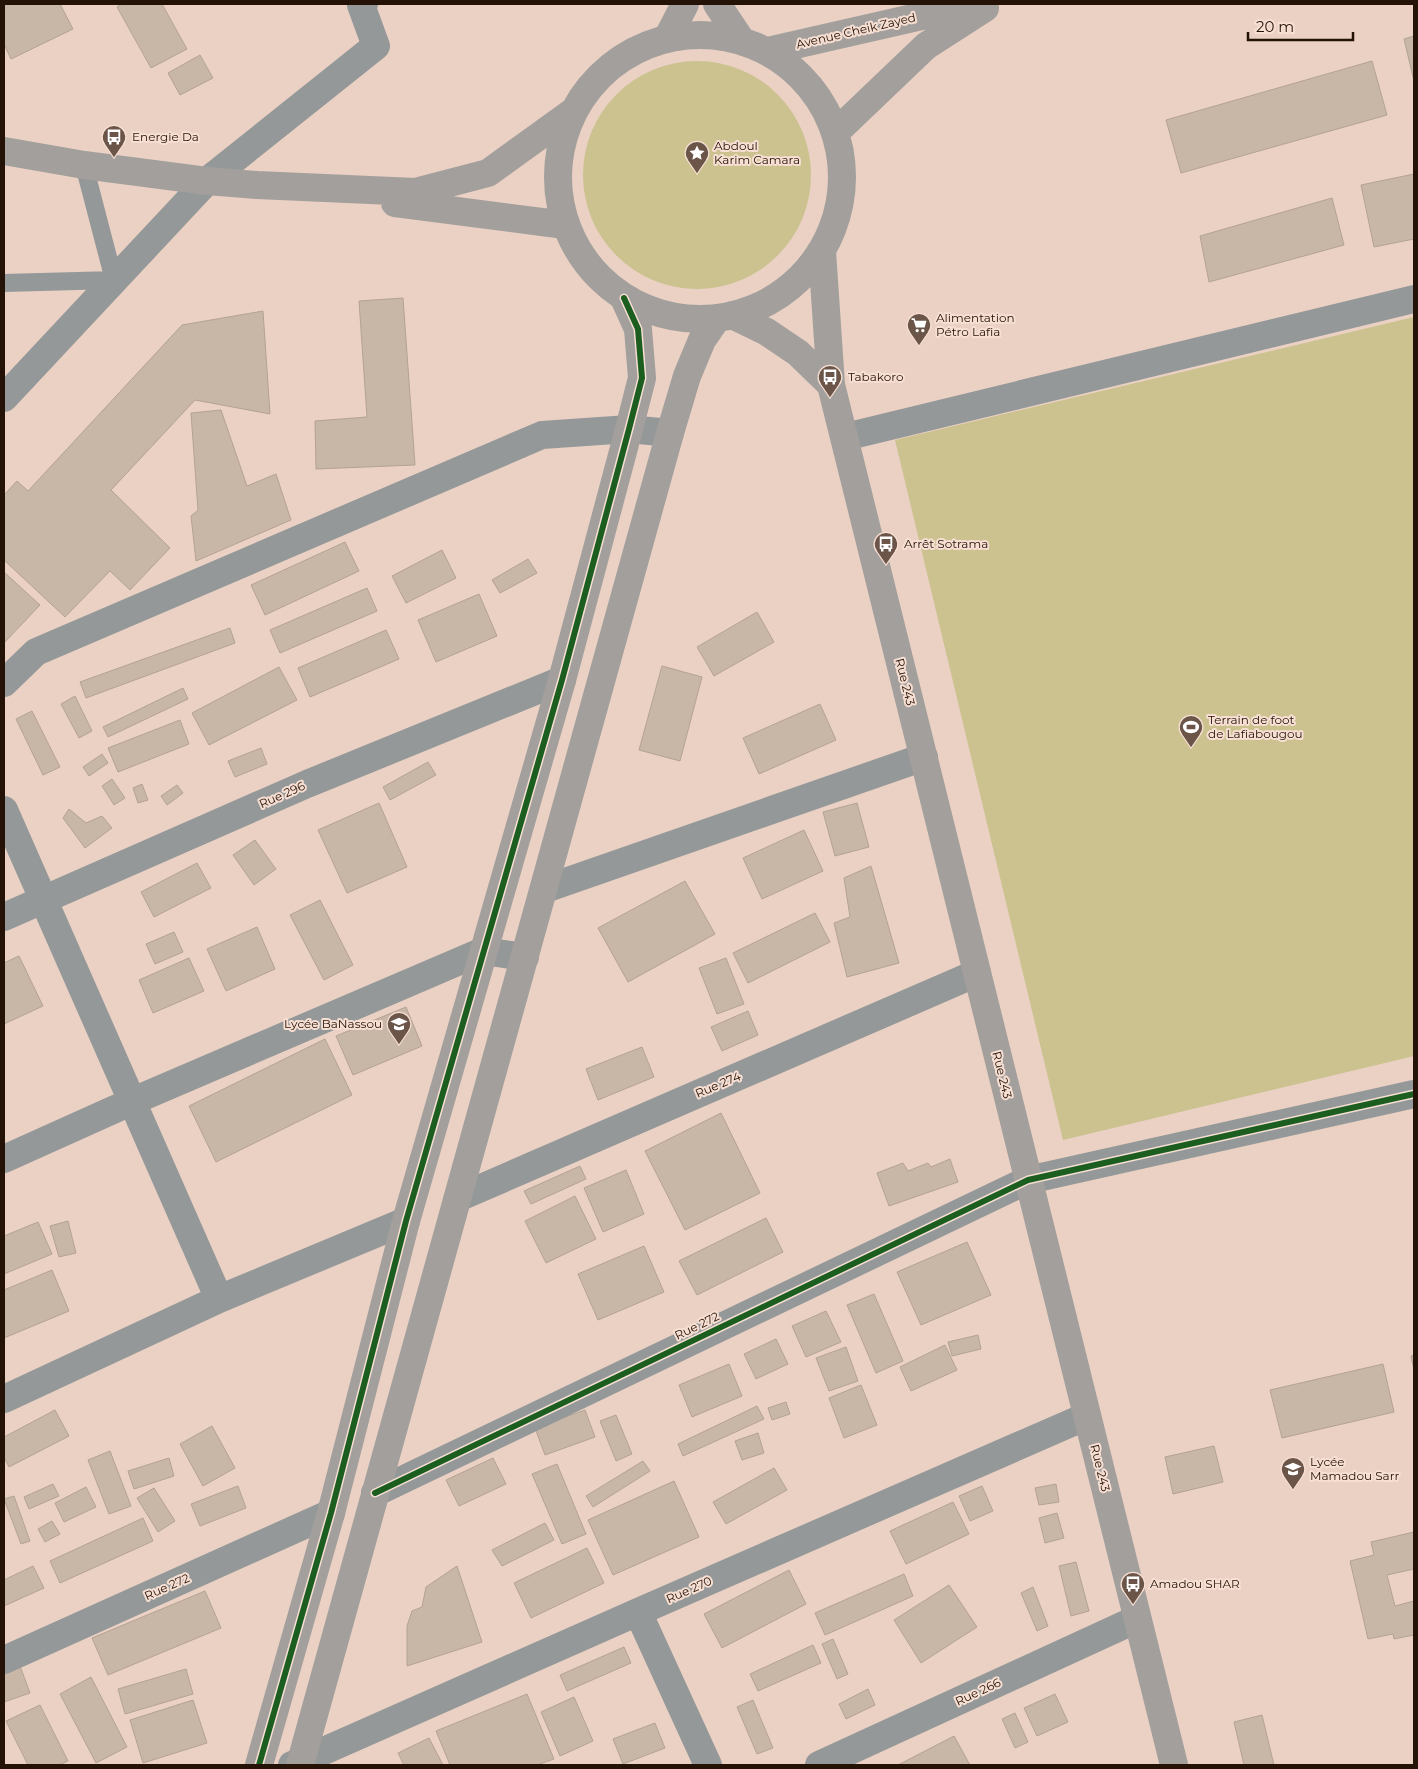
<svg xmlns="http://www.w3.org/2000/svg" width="1418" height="1769" font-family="Montserrat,sans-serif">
<rect width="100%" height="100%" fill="#ead1c3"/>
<path fill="#cbc290" d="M583 175a114 114 0 1 1 228 0a114 114 0 1 1-228 0Z
M1414,317V1056L1063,1140L895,440Z"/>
<path fill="#c8b6a6" stroke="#b4a293" d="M4,4H60L73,29L11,59L4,44Z
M122,4H162L187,49L151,68L117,7Z
M1414,36V81L1404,39Z
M200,55L213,78L180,95L168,73Z
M1372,61L1387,115L1181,173L1166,120Z
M1414,174V239L1374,247L1361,185Z
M1332,198L1344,245L1209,282L1200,236Z
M403,298L415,465L316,469L315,421L367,417L359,301Z
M263,311L270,414L195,400L111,490L170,548L130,590L110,571L65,617L4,560V495L17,481L28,491L182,325Z
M221,410L247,486L276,474L291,520L196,561L191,516L198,510L191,413Z
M345,542L359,571L265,615L251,585Z
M442,550L456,578L406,603L392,576Z
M528,559L537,573L500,593L492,580Z
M4,572L40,605L4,643Z
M367,588L377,611L280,653L270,630Z
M479,594L497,636L436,662L418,620Z
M757,612L774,642L714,676L697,647Z
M230,628L235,643L86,698L80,682Z
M386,630L399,659L310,697L298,668Z
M662,666L702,677L680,761L639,750Z
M279,667L297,700L209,745L192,713Z
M183,688L188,699L108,737L103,727Z
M75,696L92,731L79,738L61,704Z
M820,704L836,740L759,774L743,738Z
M32,711L60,767L43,775L16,719Z
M180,720L189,744L118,772L108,748Z
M261,748L267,764L235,777L228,761Z
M102,754L108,763L89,776L83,767Z
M428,762L436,775L390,800L383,787Z
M112,779L125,798L114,805L102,786Z
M142,784L148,800L138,803L133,788Z
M177,785L183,793L167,805L161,796Z
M379,803L407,867L347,893L318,830Z
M857,803L869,847L835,856L823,812Z
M69,809L86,823L102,816L112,828L85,848L63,818Z
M804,830L823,871L762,899L743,858Z
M255,840L276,869L254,885L233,855Z
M197,863L211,888L154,917L141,892Z
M871,866L899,963L847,977L834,923L850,917L844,878Z
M685,881L715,934L628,982L598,928Z
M320,900L353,965L324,980L290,915Z
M815,913L830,942L748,983L733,953Z
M257,927L275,969L226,991L207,949Z
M174,932L183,952L155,964L146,944Z
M19,956L43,1006L4,1024V963Z
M189,958L204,991L153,1013L139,980Z
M726,958L744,1004L717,1014L699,968Z
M406,1007L422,1046L353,1075L336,1036Z
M748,1011L758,1035L722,1051L711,1027Z
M325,1039L352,1095L216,1162L189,1106Z
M642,1047L654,1077L598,1100L586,1069Z
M721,1113L760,1193L685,1230L645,1151Z
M950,1159L958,1182L889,1206L877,1173L903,1163L908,1171L928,1163L931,1167Z
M580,1166L586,1179L531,1204L524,1191Z
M626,1170L644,1214L603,1232L584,1188Z
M575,1196L596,1239L546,1263L525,1221Z
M766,1218L783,1252L697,1295L679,1261Z
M68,1221L76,1253L59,1257L50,1226Z
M38,1222L52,1254L4,1274V1236Z
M967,1242L991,1295L921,1325L897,1272Z
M644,1246L664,1292L598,1320L578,1274Z
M52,1270L69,1311L4,1338V1290Z
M874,1294L903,1361L876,1373L847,1305Z
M826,1311L841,1342L806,1357L792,1326Z
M978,1335L981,1349L952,1356L948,1342Z
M776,1339L788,1364L756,1379L744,1354Z
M945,1345L957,1370L911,1391L900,1367Z
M846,1347L858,1381L829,1391L816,1358Z
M1414,1355V1370L1411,1356Z
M729,1364L742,1396L692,1417L679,1385Z
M1383,1364L1394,1412L1282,1438L1270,1390Z
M861,1385L877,1425L844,1438L829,1398Z
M786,1402L790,1414L772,1420L768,1408Z
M757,1406L764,1419L683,1456L678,1444Z
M55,1410L69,1436L9,1467L4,1457V1437Z
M585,1410L595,1437L545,1455L535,1428Z
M616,1415L632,1454L616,1461L600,1421Z
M212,1426L235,1468L203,1486L180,1444Z
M758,1433L764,1453L742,1460L735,1441Z
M1214,1446L1223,1482L1173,1494L1165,1457Z
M110,1451L131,1506L109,1514L88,1460Z
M169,1458L174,1476L134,1489L128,1471Z
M493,1458L506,1484L459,1506L446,1480Z
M643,1461L650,1471L593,1507L586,1496Z
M557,1464L586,1534L562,1544L532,1474Z
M774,1468L787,1490L726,1524L713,1502Z
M674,1481L699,1537L613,1575L588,1520Z
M53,1484L59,1496L29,1509L24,1497Z
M1056,1484L1059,1502L1039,1505L1035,1488Z
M238,1486L246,1508L200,1526L191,1504Z
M982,1486L993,1511L970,1521L959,1496Z
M86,1487L96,1507L64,1522L55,1503Z
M154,1488L175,1521L158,1532L137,1498Z
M14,1496L30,1541L21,1544L4,1499Z
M953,1502L969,1534L906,1564L890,1531Z
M1057,1513L1064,1538L1045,1543L1039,1518Z
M143,1518L153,1541L60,1583L50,1561Z
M52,1521L60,1534L45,1542L38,1529Z
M545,1523L554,1540L502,1566L492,1550Z
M1414,1532V1569L1387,1575L1395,1606L1414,1601V1635L1394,1639L1393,1634L1368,1639L1350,1561L1374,1555L1371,1542Z
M587,1548L604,1583L531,1618L514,1583Z
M1076,1562L1089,1611L1071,1616L1059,1566Z
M33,1566L44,1588L4,1606V1580Z
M457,1566L482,1642L407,1666V1626L412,1611L422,1607L426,1587Z
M789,1570L806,1604L722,1648L704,1614Z
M904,1574L913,1596L825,1635L815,1613Z
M949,1585L977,1627L921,1663L894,1620Z
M1033,1587L1048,1626L1037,1631L1021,1593Z
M205,1591L221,1628L108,1675L92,1638Z
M833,1639L848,1674L837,1679L822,1644Z
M813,1645L821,1663L758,1691L750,1674Z
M624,1647L631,1663L567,1691L560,1675Z
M20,1666L30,1693L4,1702V1672Z
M186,1669L193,1694L125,1714L118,1689Z
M91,1677L127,1747L96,1763L60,1694Z
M868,1689L875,1705L846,1719L839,1704Z
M527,1694L554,1759L537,1765H450L436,1731Z
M1055,1694L1068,1722L1037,1736L1024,1708Z
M574,1697L593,1741L560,1756L541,1712Z
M193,1700L207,1743L143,1763L130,1720Z
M753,1700L773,1748L757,1754L737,1707Z
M40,1705L68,1761L59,1765H28L6,1721Z
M1015,1713L1028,1742L1015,1748L1002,1719Z
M1262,1715L1274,1765H1244L1234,1722Z
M655,1723L665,1748L623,1764L613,1739Z
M954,1736L970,1765H898Z
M429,1738L443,1765H404L398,1753Z"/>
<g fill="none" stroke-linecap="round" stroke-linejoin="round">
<path stroke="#949899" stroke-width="18" d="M4,283L114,280L84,165"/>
<path stroke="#949899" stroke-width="28" d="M4,398L207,181L376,46L361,5L364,4
M845,437L1414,299
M4,683L36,652L542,435L629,429L670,433
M4,810L219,1299
M545,889L924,757
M4,917L307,784L562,680
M4,1159L133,1101L483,951L525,957
M458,1198L977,973
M4,1399L219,1299L406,1221
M375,1493L1028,1180L1414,1094
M638,1612L708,1765
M4,1660L331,1513
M292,1765L638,1612L1087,1416
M819,1765L1137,1619"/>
<path stroke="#a29f9d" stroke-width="28" d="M717,4L741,40
M558 177a142 142 0 1 1 284 0a142 142 0 1 1-284 0Z
M668,37L685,4
M768,51L974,4
M835,133L926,46L985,8
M4,151L84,165L207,181L257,185L415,192L488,173L571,113
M395,203L565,225
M822,251L831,385L1174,1765
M732,315L767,332L798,353L831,385
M259,1765L331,1513L406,1221L562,680L629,429L642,378L638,329L624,298
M300,1765L670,433L687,376L702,340L717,318"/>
<g stroke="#f7dfd3" stroke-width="9">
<path id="cycleway" d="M375,1493L1028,1180L1414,1094
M259,1765L331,1513L406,1221L562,680L629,429L642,378L638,329L624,298"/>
</g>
<use href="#cycleway" stroke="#1b5e20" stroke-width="6"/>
</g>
<defs>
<g id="bus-pin" transform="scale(1.25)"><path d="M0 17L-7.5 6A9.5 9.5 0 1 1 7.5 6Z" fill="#6a5548" stroke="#f7dfd3"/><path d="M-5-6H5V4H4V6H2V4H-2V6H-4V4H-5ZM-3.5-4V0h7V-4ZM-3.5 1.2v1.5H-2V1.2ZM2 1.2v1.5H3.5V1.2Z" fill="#fff"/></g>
<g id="sight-pin" transform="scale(1.25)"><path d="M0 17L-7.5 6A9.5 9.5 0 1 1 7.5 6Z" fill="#6a5548" stroke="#f7dfd3"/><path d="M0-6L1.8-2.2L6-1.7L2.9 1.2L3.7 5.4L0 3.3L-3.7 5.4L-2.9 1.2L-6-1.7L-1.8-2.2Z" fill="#fff"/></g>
<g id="supermarket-pin" transform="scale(1.25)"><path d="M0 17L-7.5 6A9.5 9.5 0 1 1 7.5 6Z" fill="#6a5548" stroke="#f7dfd3"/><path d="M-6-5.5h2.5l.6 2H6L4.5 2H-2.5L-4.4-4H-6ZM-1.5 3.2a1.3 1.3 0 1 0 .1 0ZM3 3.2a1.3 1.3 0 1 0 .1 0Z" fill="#fff"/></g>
<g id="stadium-pin" transform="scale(1.25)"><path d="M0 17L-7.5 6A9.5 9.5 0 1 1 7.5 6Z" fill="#6a5548" stroke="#f7dfd3"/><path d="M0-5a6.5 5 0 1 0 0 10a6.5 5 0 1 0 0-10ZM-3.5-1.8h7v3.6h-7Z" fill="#fff"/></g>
<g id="school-pin" transform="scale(1.25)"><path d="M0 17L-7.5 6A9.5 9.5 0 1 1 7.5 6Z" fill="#6a5548" stroke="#f7dfd3"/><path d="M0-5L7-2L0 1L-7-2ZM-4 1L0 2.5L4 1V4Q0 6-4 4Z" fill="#fff"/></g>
</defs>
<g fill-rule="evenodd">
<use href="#bus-pin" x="114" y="137"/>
<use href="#sight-pin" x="697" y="153"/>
<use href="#supermarket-pin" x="919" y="325"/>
<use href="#bus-pin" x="830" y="377"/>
<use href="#bus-pin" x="886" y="544"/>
<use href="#stadium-pin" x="1191" y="727"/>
<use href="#school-pin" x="399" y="1024"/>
<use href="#school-pin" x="1293" y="1469"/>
<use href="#bus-pin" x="1133" y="1584"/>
</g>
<g text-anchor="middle" stroke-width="4" stroke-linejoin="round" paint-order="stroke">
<g font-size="12" fill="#251206" stroke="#f7dfd3">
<text transform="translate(856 31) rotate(-13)" y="4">Avenue Cheik Zayed</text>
<text transform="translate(905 682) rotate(76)" y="4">Rue 243</text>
<text transform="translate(282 795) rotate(-24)" y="4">Rue 296</text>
<text transform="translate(1002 1075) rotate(76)" y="4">Rue 243</text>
<text transform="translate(718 1085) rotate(-23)" y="4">Rue 274</text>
<text transform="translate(697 1326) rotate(-26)" y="4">Rue 272</text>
<text transform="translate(1100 1468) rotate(76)" y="4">Rue 243</text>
<text transform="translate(167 1587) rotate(-24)" y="4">Rue 272</text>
<text transform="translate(689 1590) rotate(-24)" y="4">Rue 270</text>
<text transform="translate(978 1692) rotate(-25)" y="4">Rue 266</text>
</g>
<g font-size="12" fill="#251206" stroke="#f7dfd3" text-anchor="start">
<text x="132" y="141">Energie Da</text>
<text x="714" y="150">Abdoul<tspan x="714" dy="14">Karim Camara</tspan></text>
<text x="936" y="322">Alimentation<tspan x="936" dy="14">Pétro Lafia</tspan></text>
<text x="848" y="381">Tabakoro</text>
<text x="904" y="548">Arrêt Sotrama</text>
<text x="1208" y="724">Terrain de foot<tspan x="1208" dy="14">de Lafiabougou</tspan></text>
<text x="382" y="1028" text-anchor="end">Lycée BaNassou</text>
<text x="1310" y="1466">Lycée<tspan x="1310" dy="14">Mamadou Sarr</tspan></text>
<text x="1150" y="1588">Amadou SHAR</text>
</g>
</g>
<rect width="1418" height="1769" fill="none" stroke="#251206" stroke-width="10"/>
<path d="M1248 32v8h105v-8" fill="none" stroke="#251206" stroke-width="2.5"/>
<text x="1256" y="32" font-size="15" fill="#251206" stroke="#f7dfd3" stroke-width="4" paint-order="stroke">20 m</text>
</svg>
